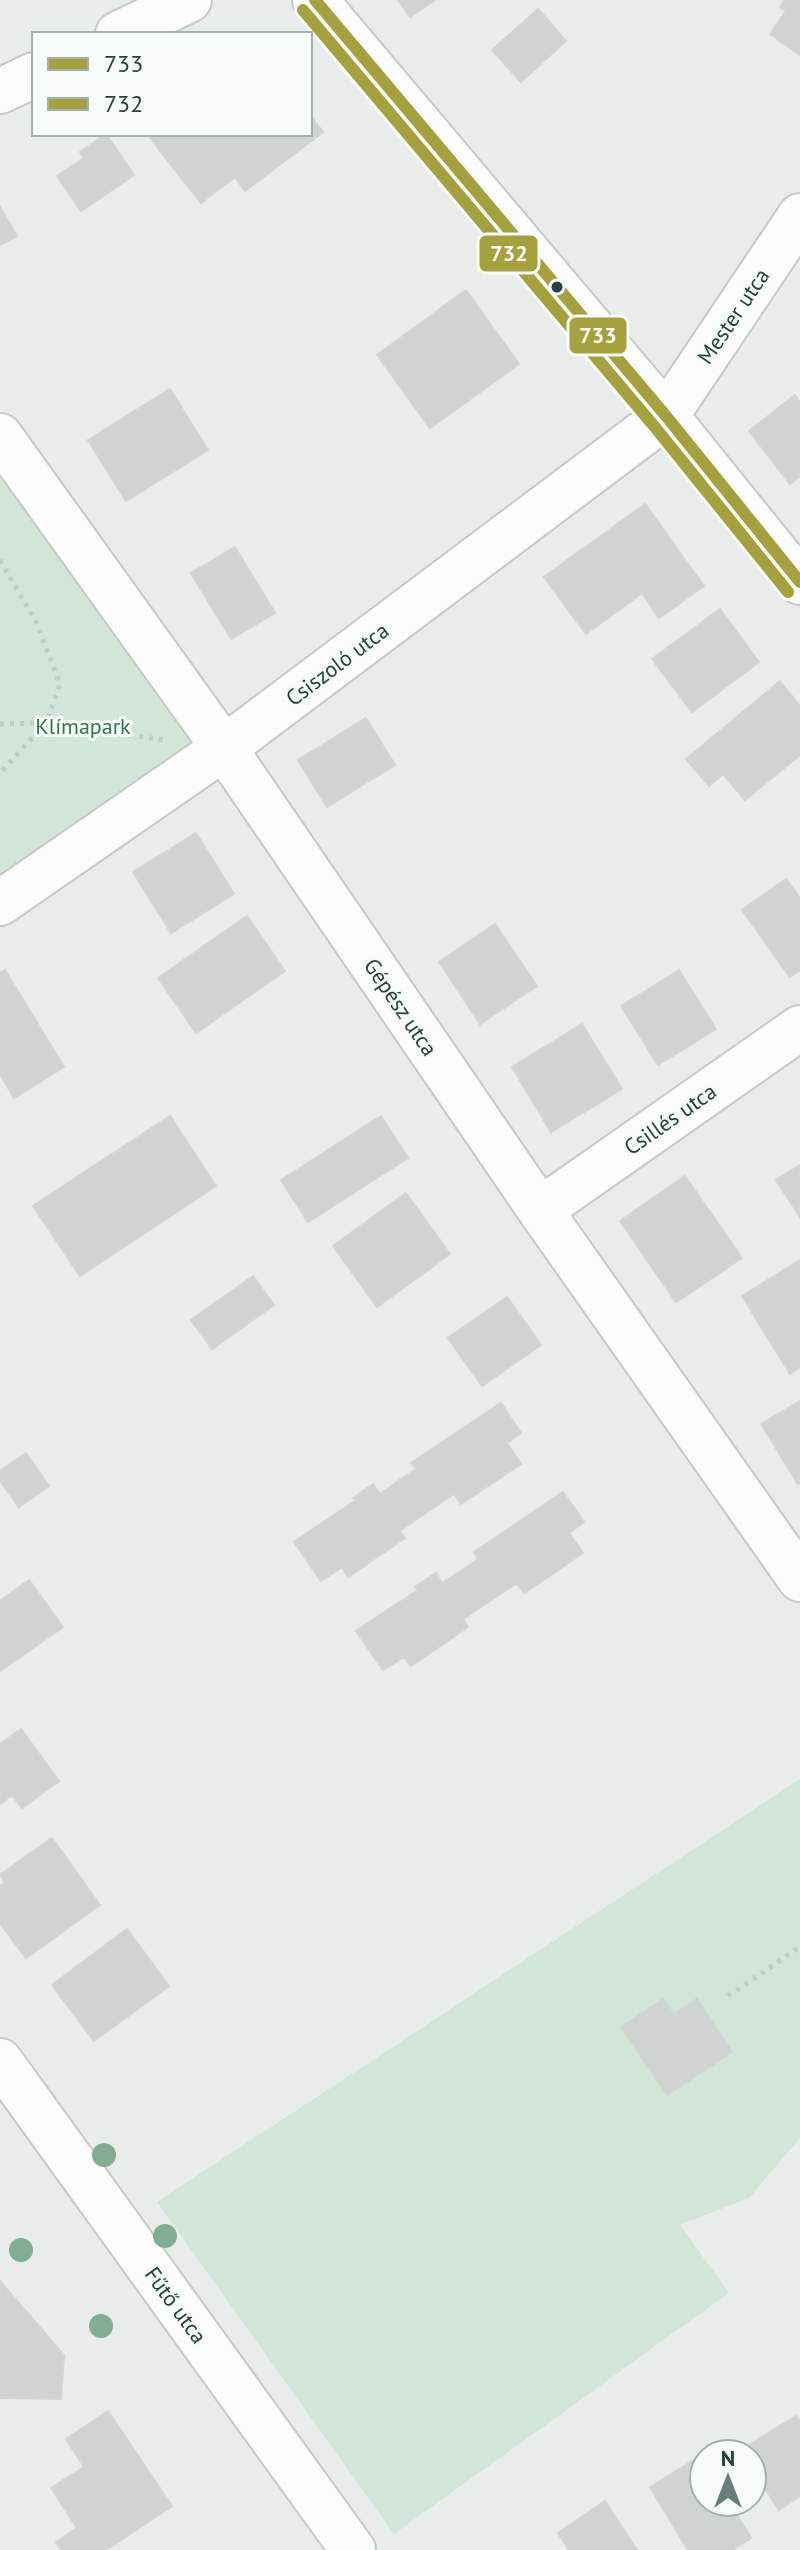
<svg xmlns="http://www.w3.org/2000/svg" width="800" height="2550" font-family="'PT Sans',sans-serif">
<rect width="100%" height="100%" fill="#e8edeb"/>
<path fill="#d1e6d8" d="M0,464L201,747L0,885Z
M800,1779V2138L749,2198L680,2225L729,2293L394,2534L157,2202Z"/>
<path fill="#cfd4d2" stroke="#d1d6d4" stroke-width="2" d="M398,0H435L410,17Z
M785,0H800V55L770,34L786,11L780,7Z
M538,9L566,41L521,82L492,50Z
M310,115L323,132L245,191L235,177L201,203L150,138L156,134H310Z
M106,134L134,175L81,211L57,176L84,158L80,152Z
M0,207L17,236L0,245Z
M466,290L519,364L430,428L377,355Z
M170,389L208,450L126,501L88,440Z
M795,395L800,402V476L790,484L749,431Z
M645,504L704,586L659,618L642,593L586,634L544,577Z
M235,547L275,613L231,639L191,573Z
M720,609L759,662L692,712L652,659Z
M780,681L800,706V755L745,800L723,774L709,786L686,759Z
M366,718L395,765L327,807L298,760Z
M196,833L234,894L171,933L133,872Z
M786,879L800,898V970L790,977L742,910Z
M247,916L285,971L196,1033L158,978Z
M495,924L537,986L480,1024L439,962Z
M5,970L64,1067L14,1098L0,1074V973Z
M679,970L716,1029L658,1065L621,1006Z
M582,1024L622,1089L551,1132L512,1067Z
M170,1116L216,1186L80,1276L33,1206Z
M381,1116L408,1158L308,1222L281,1180Z
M800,1165V1217L776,1180Z
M685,1176L742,1258L676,1302L620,1221Z
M406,1193L450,1254L377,1307L333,1246Z
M800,1260V1367L790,1374L742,1296Z
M253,1276L274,1305L212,1349L191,1320Z
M507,1297L541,1345L482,1386L448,1338Z
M800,1401V1483L798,1484L761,1424Z
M501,1403L521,1433L507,1443L521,1464L461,1504L454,1494L427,1512L404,1477L416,1469L411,1463Z
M26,1453L49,1486L19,1507L0,1481V1471Z
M404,1477L427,1512L400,1531L405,1538L348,1577L342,1567L321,1581L294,1542L355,1501L353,1498L373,1484L380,1494Z
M563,1492L584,1522L569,1533L583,1553L524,1593L517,1583L490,1601L467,1567L478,1559L474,1552Z
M467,1567L490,1601L463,1619L468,1627L411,1666L404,1657L383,1670L356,1631L418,1590L415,1587L436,1573L442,1583Z
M29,1580L63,1627L0,1671V1601Z
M21,1729L59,1781L22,1808L12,1795L0,1804V1744Z
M52,1838L100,1905L26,1958L0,1923V1886L5,1882L0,1875Z
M127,1929L169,1986L94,2041L52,1985Z
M663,1999L674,2014L697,1999L732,2052L667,2095L621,2027Z
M0,2281L64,2355L61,2399L0,2398Z
M108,2411L172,2506L106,2550H61L56,2542L77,2528L51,2488L84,2467L66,2439Z
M796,2416L800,2422V2496L779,2510L752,2468V2454H743L741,2450Z
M701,2456L704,2462V2502H729L751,2538L732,2550H688L650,2487Z
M605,2501L637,2550H569L558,2533Z"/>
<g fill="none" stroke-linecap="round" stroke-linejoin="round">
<g stroke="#c5cac8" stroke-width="48">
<path id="minor" d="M315,0L666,416L800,582
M118,34L189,0
M0,91L34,75
M0,436L224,748L540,1210L800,1579
M0,903L224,748L666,416L800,216
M540,1210L800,1028
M0,2061L353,2550"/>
</g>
<path stroke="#c3ccca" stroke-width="5" stroke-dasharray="4 6" stroke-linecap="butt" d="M0,560L36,622L60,684L46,723L0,773
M0,724L46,723L164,740
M728,1996L800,1947"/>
<use href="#minor" stroke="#fcfcfc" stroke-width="44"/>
<g stroke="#f7fbf9" stroke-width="18">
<path id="bus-1" d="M315,0L666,416L800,582"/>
</g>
<g stroke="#f7fbf9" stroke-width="18">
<path id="bus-2" d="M303,10L654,426L788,592"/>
</g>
<use href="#bus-1" stroke="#a5a13f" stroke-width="12"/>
<use href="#bus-2" stroke="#a5a13f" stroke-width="12"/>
</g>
<g fill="#81ae93">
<circle cx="104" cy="2155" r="12"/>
<circle cx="165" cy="2236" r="12"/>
<circle cx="21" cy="2250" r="12"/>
<circle cx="101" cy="2326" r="12"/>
</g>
<circle fill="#24423a" stroke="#f7fbf9" stroke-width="3" cx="557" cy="287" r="7"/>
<g text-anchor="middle" stroke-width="6" stroke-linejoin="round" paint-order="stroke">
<g font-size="22" fill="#24423a" stroke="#f7fbf9">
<text transform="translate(733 316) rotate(-56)" y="8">Mester utca</text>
<text transform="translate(337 664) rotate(-37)" y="8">Csiszoló utca</text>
<text transform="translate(401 1007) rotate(56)" y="8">Gépész utca</text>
<text transform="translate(670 1119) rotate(-35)" y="8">Csillés utca</text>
<text transform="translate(176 2305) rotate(54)" y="8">Fűtő utca</text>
</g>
<g font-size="22" fill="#2d7a4b" stroke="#f7fbf9">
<text x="83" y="734">Klímapark</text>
</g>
</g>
<g stroke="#f7fbf9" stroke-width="3">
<rect x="478" y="234" width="61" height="39" rx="8" fill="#a5a13f"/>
<rect x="568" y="316" width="60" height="39" rx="8" fill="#a5a13f"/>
</g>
<g font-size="22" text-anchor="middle" font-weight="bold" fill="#fff">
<text x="509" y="261">732</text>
<text x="598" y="343">733</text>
</g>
<rect x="32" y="32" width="280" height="104" fill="#f7fbf9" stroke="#a3b1ad" stroke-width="2"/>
<rect x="48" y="58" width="40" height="12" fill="#a5a13f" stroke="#a3b1ad" stroke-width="2"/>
<text x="104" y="72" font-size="24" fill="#24423a">733</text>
<rect x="48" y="98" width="40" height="12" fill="#a5a13f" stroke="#a3b1ad" stroke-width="2"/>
<text x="104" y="112" font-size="24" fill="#24423a">732</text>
<g transform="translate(728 2478)"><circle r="38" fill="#f7fbf9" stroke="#a3b1ad" stroke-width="2"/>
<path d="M0-6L14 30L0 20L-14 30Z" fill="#697e78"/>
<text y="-12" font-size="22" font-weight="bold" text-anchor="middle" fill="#24423a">N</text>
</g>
</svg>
